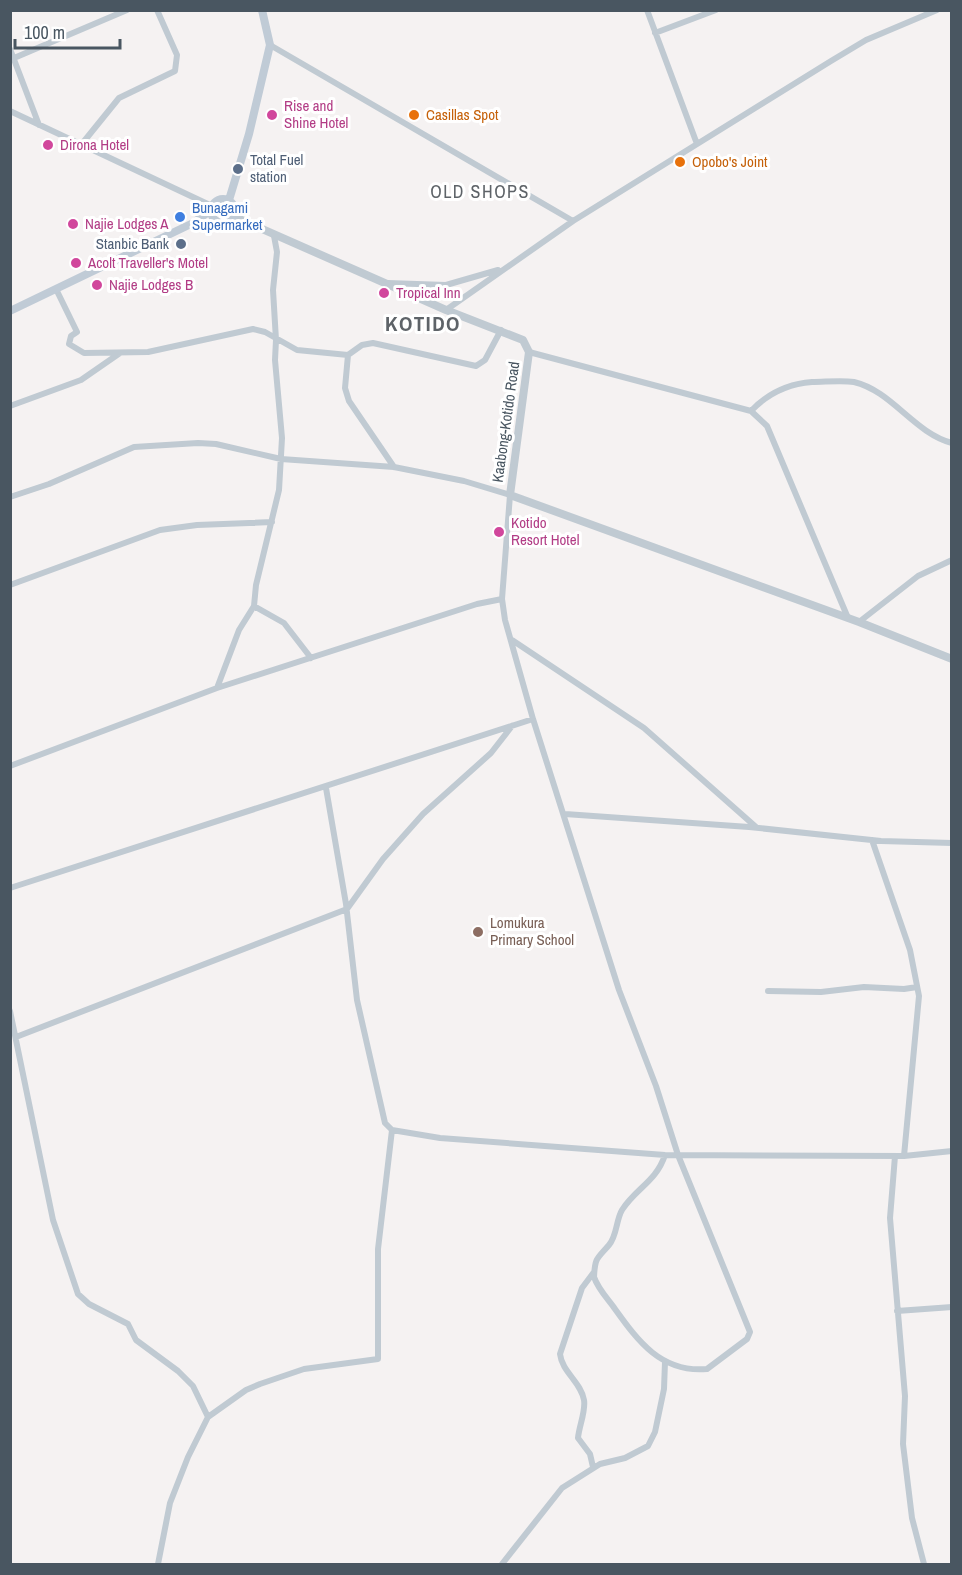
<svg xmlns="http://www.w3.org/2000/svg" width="962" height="1575" font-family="'Archivo Narrow',sans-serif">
<rect width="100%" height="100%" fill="#f5f2f2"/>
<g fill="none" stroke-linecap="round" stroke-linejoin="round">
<path stroke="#c0cad2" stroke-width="6" d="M647,10L697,144
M655,33L716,10
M270,45L573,221
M10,49L39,125
M14,58L127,10
M10,111L212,206
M81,145L119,98L175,71L177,55L157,10
M388,283L446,285L498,270
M56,289L77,332L71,336L69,344L84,353L148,352L253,329L265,332L297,350L348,355L362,345L373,343L476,366L485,360L501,330
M446,310L573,221L831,61L866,40L937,10
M529,352L751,411L767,426L848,618
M348,355L345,388L349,401L394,467
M10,406L81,380L120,353
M751,411C768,393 787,384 812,382C825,382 841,380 854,382C892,391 914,433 952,443
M10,497L49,484L134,447L198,443L216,444L281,459L394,467L464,481L510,495L502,599L505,620L533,719L619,990L656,1086L678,1155L750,1332L747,1339L707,1369C661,1373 638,1341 615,1309C608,1299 598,1289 594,1277C595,1257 597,1259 609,1245C617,1236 616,1220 622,1210C636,1188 656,1182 665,1155
M10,585L160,530L197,525L272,522
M254,606L284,623L311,658
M859,622L918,576L952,560
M512,640L644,728L756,827
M217,688L239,630L254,606L256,585L279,490L282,438L275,360L276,340L273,290L277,252L274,236
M10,766L217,688L477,604L502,599
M326,788L346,904L357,1000L385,1123L392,1130L440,1138L665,1155L904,1156L952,1151
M565,814L749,827L881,841L952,843
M872,840L910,950L919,996L904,1156
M10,888L533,719
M768,991L821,992L864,987L904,989L917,987
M10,1011L53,1220L78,1294L89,1304L128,1324L136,1340L178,1371L193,1386L208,1417
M16,1037L347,909L383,859L423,814L491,753L512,726
M895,1156L890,1218L905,1396L903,1444L912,1518L924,1564
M897,1311L952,1307
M593,1467L590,1454L578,1438C579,1426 586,1411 584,1400C581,1382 562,1372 560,1354L582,1288L594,1272
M158,1564L170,1503L188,1457L208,1417L246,1390L260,1384L304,1369L378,1359V1249L392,1130
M502,1564L562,1488L600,1464L625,1458L648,1446L655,1432L664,1389L665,1362"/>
<path stroke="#c0cad2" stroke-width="8" d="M235,217L446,310L523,340L529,352L510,495L859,622L952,659"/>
<path stroke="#c0cbd6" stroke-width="8" d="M211 211a12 12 0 1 1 24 0a12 12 0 1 1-24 0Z
M229,200L249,134L270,45L262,10
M10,311L193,223L210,211"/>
</g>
<g fill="#d1479c" stroke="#fff" stroke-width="2">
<circle cx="272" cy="115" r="6"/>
<circle cx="48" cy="145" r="6"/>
<circle cx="73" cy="224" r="6"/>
<circle cx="76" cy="263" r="6"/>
<circle cx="97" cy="285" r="6"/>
<circle cx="384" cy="293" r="6"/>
<circle cx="499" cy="532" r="6"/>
</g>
<g fill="#e8710a" stroke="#fff" stroke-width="2">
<circle cx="414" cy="115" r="6"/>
<circle cx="680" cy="162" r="6"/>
</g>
<g fill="#5c6f8a" stroke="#fff" stroke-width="2">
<circle cx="238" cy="169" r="6"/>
<circle cx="181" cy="244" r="6"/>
</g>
<circle fill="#3f7fe0" stroke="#fff" stroke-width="2" cx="180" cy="217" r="6"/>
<circle fill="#8d6e63" stroke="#fff" stroke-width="2" cx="478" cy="932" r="6"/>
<g text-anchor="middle" stroke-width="6" stroke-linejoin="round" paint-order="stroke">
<g font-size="15" fill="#b23c85" stroke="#fff" text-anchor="start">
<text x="284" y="111">Rise and<tspan x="284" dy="17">Shine Hotel</tspan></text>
<text x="60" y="150">Dirona Hotel</text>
<text x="85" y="229">Najie Lodges A</text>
<text x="88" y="268">Acolt Traveller's Motel</text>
<text x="109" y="290">Najie Lodges B</text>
<text x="396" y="298">Tropical Inn</text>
<text x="511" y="528">Kotido<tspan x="511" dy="17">Resort Hotel</tspan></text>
</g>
<g font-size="15" fill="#c56008" stroke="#fff" text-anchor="start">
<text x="426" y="120">Casillas Spot</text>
<text x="692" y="167">Opobo's Joint</text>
</g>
<g font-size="15" fill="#4e5e75" stroke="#fff" text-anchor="start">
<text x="250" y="165">Total Fuel<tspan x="250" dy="17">station</tspan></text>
<text x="169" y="249" text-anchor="end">Stanbic Bank</text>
</g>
<g font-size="15" fill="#366cbe" stroke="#fff" text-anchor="start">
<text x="192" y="213">Bunagami<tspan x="192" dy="17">Supermarket</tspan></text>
</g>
<g font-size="15" fill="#495661" stroke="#fff">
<text transform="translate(506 422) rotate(-82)" y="5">Kaabong-Kotido Road</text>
</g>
<g font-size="15" fill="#785e54" stroke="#fff" text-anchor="start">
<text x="490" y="928">Lomukura<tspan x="490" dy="17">Primary School</tspan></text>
</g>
<g font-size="18" letter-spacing="1.5" fill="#5e6368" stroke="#fff">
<text x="480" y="198">OLD SHOPS</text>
</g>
<g font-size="21" font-weight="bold" letter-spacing="1.5" fill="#5e6368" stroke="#fff">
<text x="423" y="331">KOTIDO</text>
</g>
</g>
<rect width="962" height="1575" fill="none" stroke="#495661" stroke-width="24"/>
<path d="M15 39v9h105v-9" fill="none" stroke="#495661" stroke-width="3"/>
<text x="24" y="39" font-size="18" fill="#495661" stroke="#ffffff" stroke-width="4.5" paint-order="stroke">100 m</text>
</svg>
